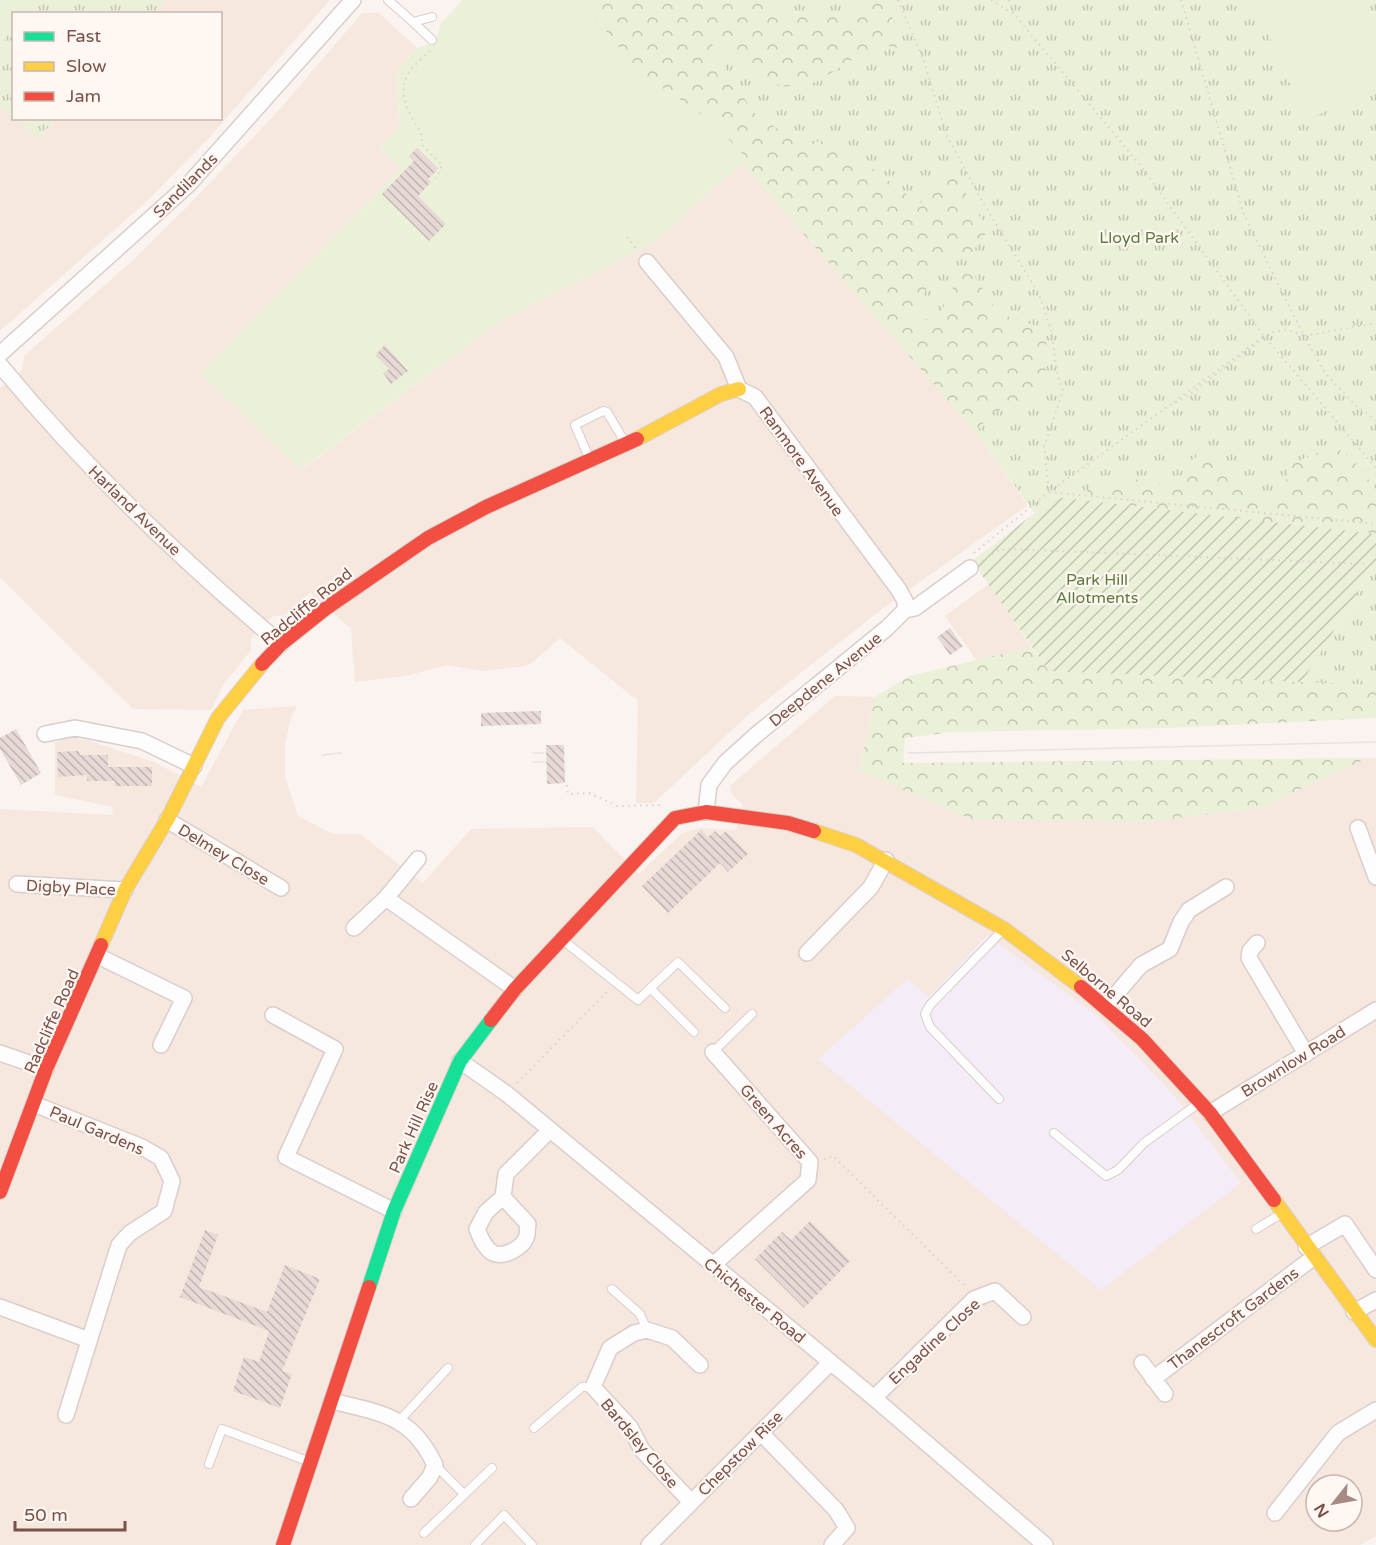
<svg xmlns="http://www.w3.org/2000/svg" width="1376" height="1545" font-family="'Varela Round',sans-serif">
<defs>
<pattern id="grass-tufts" width="24" height="20" patternUnits="userSpaceOnUse" patternTransform="scale(1.5)"><rect width="24" height="20" fill="#ebf0d9"/><path d="M3 7l-1-3M5 7V3M7 7l1-3M15 17l-1-3M17 17v-4M19 17l1-3" fill="none" stroke="#c3c5b2"/></pattern>
<pattern id="forest-crowns" width="20" height="18" patternUnits="userSpaceOnUse" patternTransform="scale(1.5)"><rect width="20" height="18" fill="#ebf0d9"/><path d="M2 6a3 3 0 1 1 6 0M12 15a3 3 0 1 1 6 0" fill="none" stroke="#c3c5b2"/></pattern>
<pattern id="garden-furrows" width="10" height="10" patternUnits="userSpaceOnUse" patternTransform="scale(1.5)"><rect width="10" height="10" fill="#ebf0d9"/><path d="M-1 1l2-2M0 10L10 0M9 11l2-2" fill="none" stroke="#c3c5b2"/></pattern>
<pattern id="building-back-hatch" width="6" height="6" patternUnits="userSpaceOnUse" patternTransform="scale(1.5)"><rect width="6" height="6" fill="#e7d9d6"/><path d="M-1 5l2 2M0 0l6 6M5-1l2 2" fill="none" stroke="#c0b3b0"/></pattern>
</defs>
<rect width="100%" height="100%" fill="#faf3ef"/>
<path fill="#f6e7df" fill-rule="evenodd" d="M165,0H330L207,140L147,201L0,331V106L38,138L56,119L220,118V14L153,13Z
M362,13H379L417,48L397,70L399,127L379,148L401,168L201,373L302,470L499,322L653,243L747,159L976,433L1028,505L882,609L798,675L748,715L654,803H636L638,701L560,638L533,662L526,666L483,671L447,665L405,676L355,682L351,629L310,593L285,615L273,616L251,638V650L223,685L211,710L133,709L0,577V388L22,370L24,356L130,263L188,206L281,108Z
M989,584L1031,647L977,661L945,616Z
M835,696L875,697L859,771L1144,822L1260,808L1367,758H1376V1536L1360,1545H0V809L112,815L113,807L55,795V743L68,737L87,740L154,762L201,787L243,710L297,706L290,720L285,745V777L298,816L333,834H360L423,883L471,829L593,827L639,874L681,834L688,831L701,828L736,830L743,804L733,796L730,789L732,784ZM1316,1485H1352V1521H1316Z"/>
<path fill="#f4ecf6" d="M987,935L1097,1016L1173,1094L1241,1183L1101,1290L818,1059L907,979L929,997Z"/>
<path fill="url(#grass-tufts)" d="M0,0H165V1L153,13L14,14L13,118L0,106Z
M581,0H1376V534L1056,497L1035,513L976,433L952,383L713,122Z
M15,119H56L38,138Z
M1376,563V686L1302,682Z"/>
<path fill="url(#forest-crowns)" d="M576,0H756L801,16L856,10L867,0H885L894,22L897,48L879,44L816,82L783,87L745,68L703,26L720,60L753,112L796,142L836,141L906,194L917,207L942,178L955,157L970,206L990,228L970,255L945,256L930,280L913,321L937,318L952,291L956,273L974,275L998,313L1045,329L1048,362L1041,390L988,416L976,433L710,126L634,74Z
M1332,446L1349,455L1376,489V534L1083,500L1091,485L1113,487L1142,478L1159,485L1182,484L1190,461L1209,449L1243,486L1248,497L1278,502L1286,483L1289,465Z
M1031,647L1049,671L1376,685V718L1168,728L953,732L905,738L903,763L1368,758L1260,808L1144,822L972,819L859,771L875,697L910,676Z"/>
<path fill="url(#garden-furrows)" d="M1056,497L1376,534V563L1302,682L1049,671L972,561Z"/>
<path fill="#ebf0d9" d="M0,0H38L26,13L14,14L13,29L0,45Z
M463,0H581L639,72L713,122L747,159L653,243L499,322L301,470L201,373L401,168L379,148L399,127L397,70L417,48L428,44L438,35L440,24Z
M1253,0H1361L1376,34V89L1306,120Z"/>
<path fill="url(#building-back-hatch)" d="M417,148L438,169L428,179L431,182L418,196L446,224L429,241L382,194L414,161L409,156Z
M385,345L408,371L391,384L383,373L389,369L375,355Z
M950,628L963,646L950,655L937,637Z
M541,711V724L481,726V713Z
M16,729L41,773L21,785L0,749V738Z
M546,745H564L565,783L547,784Z
M79,751L80,755H108V767H152V786H115V781H87V775L58,777L57,752Z
M701,830L708,837L715,831L720,836L726,831L748,854L728,872L720,863L668,913L642,886Z
M810,1221L850,1261L804,1308L755,1259L782,1232L791,1240Z
M205,1230L218,1235L199,1287L267,1312L285,1265L320,1279L282,1371L292,1374L280,1408L233,1391L244,1357L259,1362L269,1331L180,1297Z"/>
<g fill="none" stroke-linecap="round" stroke-linejoin="round">
<g stroke="#d9cecb" stroke-width="10">
<path id="lane" d="M388,0L413,22L432,17
M413,22L432,40
M590,460L575,425L603,411L607,412L626,444
M564,941L638,1000L678,962L725,1008
M650,988L694,1032
M713,1052L752,1014
M999,1099L930,1027L925,1014L930,1005L1002,931
M1054,1133L1106,1176L1118,1170L1144,1143L1199,1103
M1256,1229L1281,1214
M612,1289L640,1314L647,1330
M399,1421L448,1368
M534,1428L582,1387H593
M209,1464L222,1429L310,1462
M435,1465L464,1494
M424,1533L492,1468
M475,1545L504,1515L532,1545"/>
</g>
<g stroke="#d9cecb" stroke-width="18">
<path id="street" d="M647,262L726,357L739,389L755,397L899,590L905,601V610
M0,354L189,184L353,0
M0,365C84,467 180,559 281,644
M45,734L75,728L142,741L194,766
M706,812L709,785L725,763L756,735L887,628L905,610L915,608L970,568
M167,820L281,888
M1358,828L1376,877
M17,884L125,890
M386,898L515,989
M354,928L386,898L418,859
M1257,943L1250,951L1249,958L1306,1054
M807,953L871,887L886,860
M98,956L184,998L161,1045
M1106,1006L1141,965L1170,949L1181,922L1189,910L1226,887
M273,1015L335,1049L286,1157L394,1211
M0,1053L46,1069
M460,1061L507,1094L874,1398L1045,1545
M34,1104L142,1147L161,1158L172,1181L164,1211L130,1233L119,1245L66,1415
M1210,1113L1376,1010
M503,1197L528,1224C527,1228 528,1235 526,1238C522,1248 504,1258 493,1253C485,1249 480,1237 477,1229L486,1212L503,1197L506,1174L549,1131
M1306,1247L1345,1224L1376,1270
M713,1265L808,1180L810,1162L713,1052
M0,1307L89,1340
M1354,1312L1376,1300
M1142,1363L1165,1394
M1153,1379L1314,1257
M874,1398L974,1299L995,1291L1023,1317
M332,1401C380,1413 412,1415 435,1465L430,1477L411,1499
M761,1433L836,1510L847,1528L832,1545
M691,1502L642,1450L630,1427L593,1387L610,1348L634,1333L647,1330L672,1338L700,1365
M1275,1513L1338,1433L1376,1410
M649,1545L831,1362"/>
</g>
<g stroke="#dbd0cc" stroke-width="16">
<path id="fast" d="M369,1287L394,1211L460,1061L491,1020"/>
</g>
<g stroke="#dbd0cc" stroke-width="16">
<path id="slow" d="M637,439L721,394L739,389
M814,831L856,845L1004,929L1081,987
M101,945L125,890L167,820L218,718L262,664
M1274,1200L1376,1340"/>
</g>
<g stroke="#dbd0cc" stroke-width="16">
<path id="jam" d="M262,664L281,644L325,609L428,538L486,507L637,439
M1081,987L1142,1039L1210,1113L1274,1200
M491,1020L515,989L675,818L706,812L788,823L814,831
M0,1192L46,1069L101,945
M283,1545L369,1287"/>
</g>
<path stroke="#ddd1cf" stroke-width="2" stroke-dasharray="1.5 4.5" stroke-linecap="butt" d="M898,0L924,61L946,134L982,201L1039,294L1052,333L1057,374L1063,391L1044,447L1049,492
M991,0L1014,14L1140,165L1264,336L1376,468
M1009,0L1014,14
M1181,0L1244,215L1304,336L1376,323
M430,51C406,72 395,84 411,116C417,127 423,132 422,145L442,165L436,179
M627,237L638,251
M1174,402L1264,336
M1049,492L1376,524
M974,553L1049,492L1167,407L1189,395L1272,332L1288,330L1304,336L1325,373L1356,406L1376,420
M982,561L999,550L1011,549L1366,564
M567,785L568,794L589,793L617,806L660,805
M517,1083L608,991
M824,1159L833,1156L966,1287"/>
<use href="#lane" stroke="#fefdfd" stroke-width="8"/>
<use href="#street" stroke="#fefdfd" stroke-width="15"/>
<use href="#fast" stroke="#16e098" stroke-width="14"/>
<use href="#slow" stroke="#ffcf43" stroke-width="14"/>
<use href="#jam" stroke="#f24e42" stroke-width="14"/>
<path stroke="#e6e3e6" stroke-width="1.5" d="M533,753H544
M908,753L1376,742
M322,755L341,753
M533,762H545"/>
</g>
<g text-anchor="middle" stroke-width="4.5" stroke-linejoin="round" paint-order="stroke">
<g font-size="16" fill="#7b524b" stroke="#fff7f2">
<text transform="translate(185 185) rotate(-45)" y="6">Sandilands</text>
<text transform="translate(802 461) rotate(54)" y="6">Ranmore Avenue</text>
<text transform="translate(135 510) rotate(44)" y="6">Harland Avenue</text>
<text transform="translate(306 606) rotate(-39)" y="6">Radcliffe Road</text>
<text transform="translate(825 679) rotate(-39)" y="6">Deepdene Avenue</text>
<text transform="translate(224 854) rotate(31)" y="6">Delmey Close</text>
<text transform="translate(71 887) rotate(3)" y="6">Digby Place</text>
<text transform="translate(1107 988) rotate(40)" y="6">Selborne Road</text>
<text transform="translate(51 1021) rotate(-66)" y="6">Radcliffe Road</text>
<text transform="translate(1293 1061) rotate(-32)" y="6">Brownlow Road</text>
<text transform="translate(774 1121) rotate(49)" y="6">Green Acres</text>
<text transform="translate(413 1127) rotate(-66)" y="6">Park Hill Rise</text>
<text transform="translate(97 1130) rotate(23)" y="6">Paul Gardens</text>
<text transform="translate(755 1300) rotate(39)" y="6">Chichester Road</text>
<text transform="translate(1233 1318) rotate(-37)" y="6">Thanescroft Gardens</text>
<text transform="translate(934 1341) rotate(-43)" y="6">Engadine Close</text>
<text transform="translate(640 1443) rotate(50)" y="6">Bardsley Close</text>
<text transform="translate(740 1453) rotate(-45)" y="6">Chepstow Rise</text>
</g>
<g font-size="16" fill="#5e7b3f" stroke="#fff7f2">
<text x="1139" y="243">Lloyd Park</text>
<text x="1097" y="585">Park Hill<tspan x="1097" dy="18">Allotments</tspan></text>
</g>
</g>
<rect x="12" y="12" width="210" height="108" fill="#fff7f2" stroke="#cab5af" stroke-width="1.5"/>
<rect x="24" y="32" width="30" height="9" fill="#16e098" stroke="#cab5af" stroke-width="1.5"/>
<text x="66" y="42" font-size="18" fill="#7b524b">Fast</text>
<rect x="24" y="62" width="30" height="9" fill="#ffcf43" stroke="#cab5af" stroke-width="1.5"/>
<text x="66" y="72" font-size="18" fill="#7b524b">Slow</text>
<rect x="24" y="92" width="30" height="9" fill="#f24e42" stroke="#cab5af" stroke-width="1.5"/>
<text x="66" y="102" font-size="18" fill="#7b524b">Jam</text>
<g transform="translate(1334 1503) rotate(239)"><circle r="28" fill="#fff7f2" stroke="#cab5af" stroke-width="1.5"/>
<path d="M0-4.5L10 22L0 15L-10 22Z" fill="#a78a84"/>
<text y="-9" font-size="16" font-weight="bold" text-anchor="middle" fill="#7b524b">N</text>
</g>
<path d="M15 1521v9h110v-9" fill="none" stroke="#7b524b" stroke-width="3"/>
<text x="24" y="1521" font-size="18" fill="#7b524b" stroke="#fff7f2" stroke-width="4.5" paint-order="stroke">50 m</text>
</svg>
